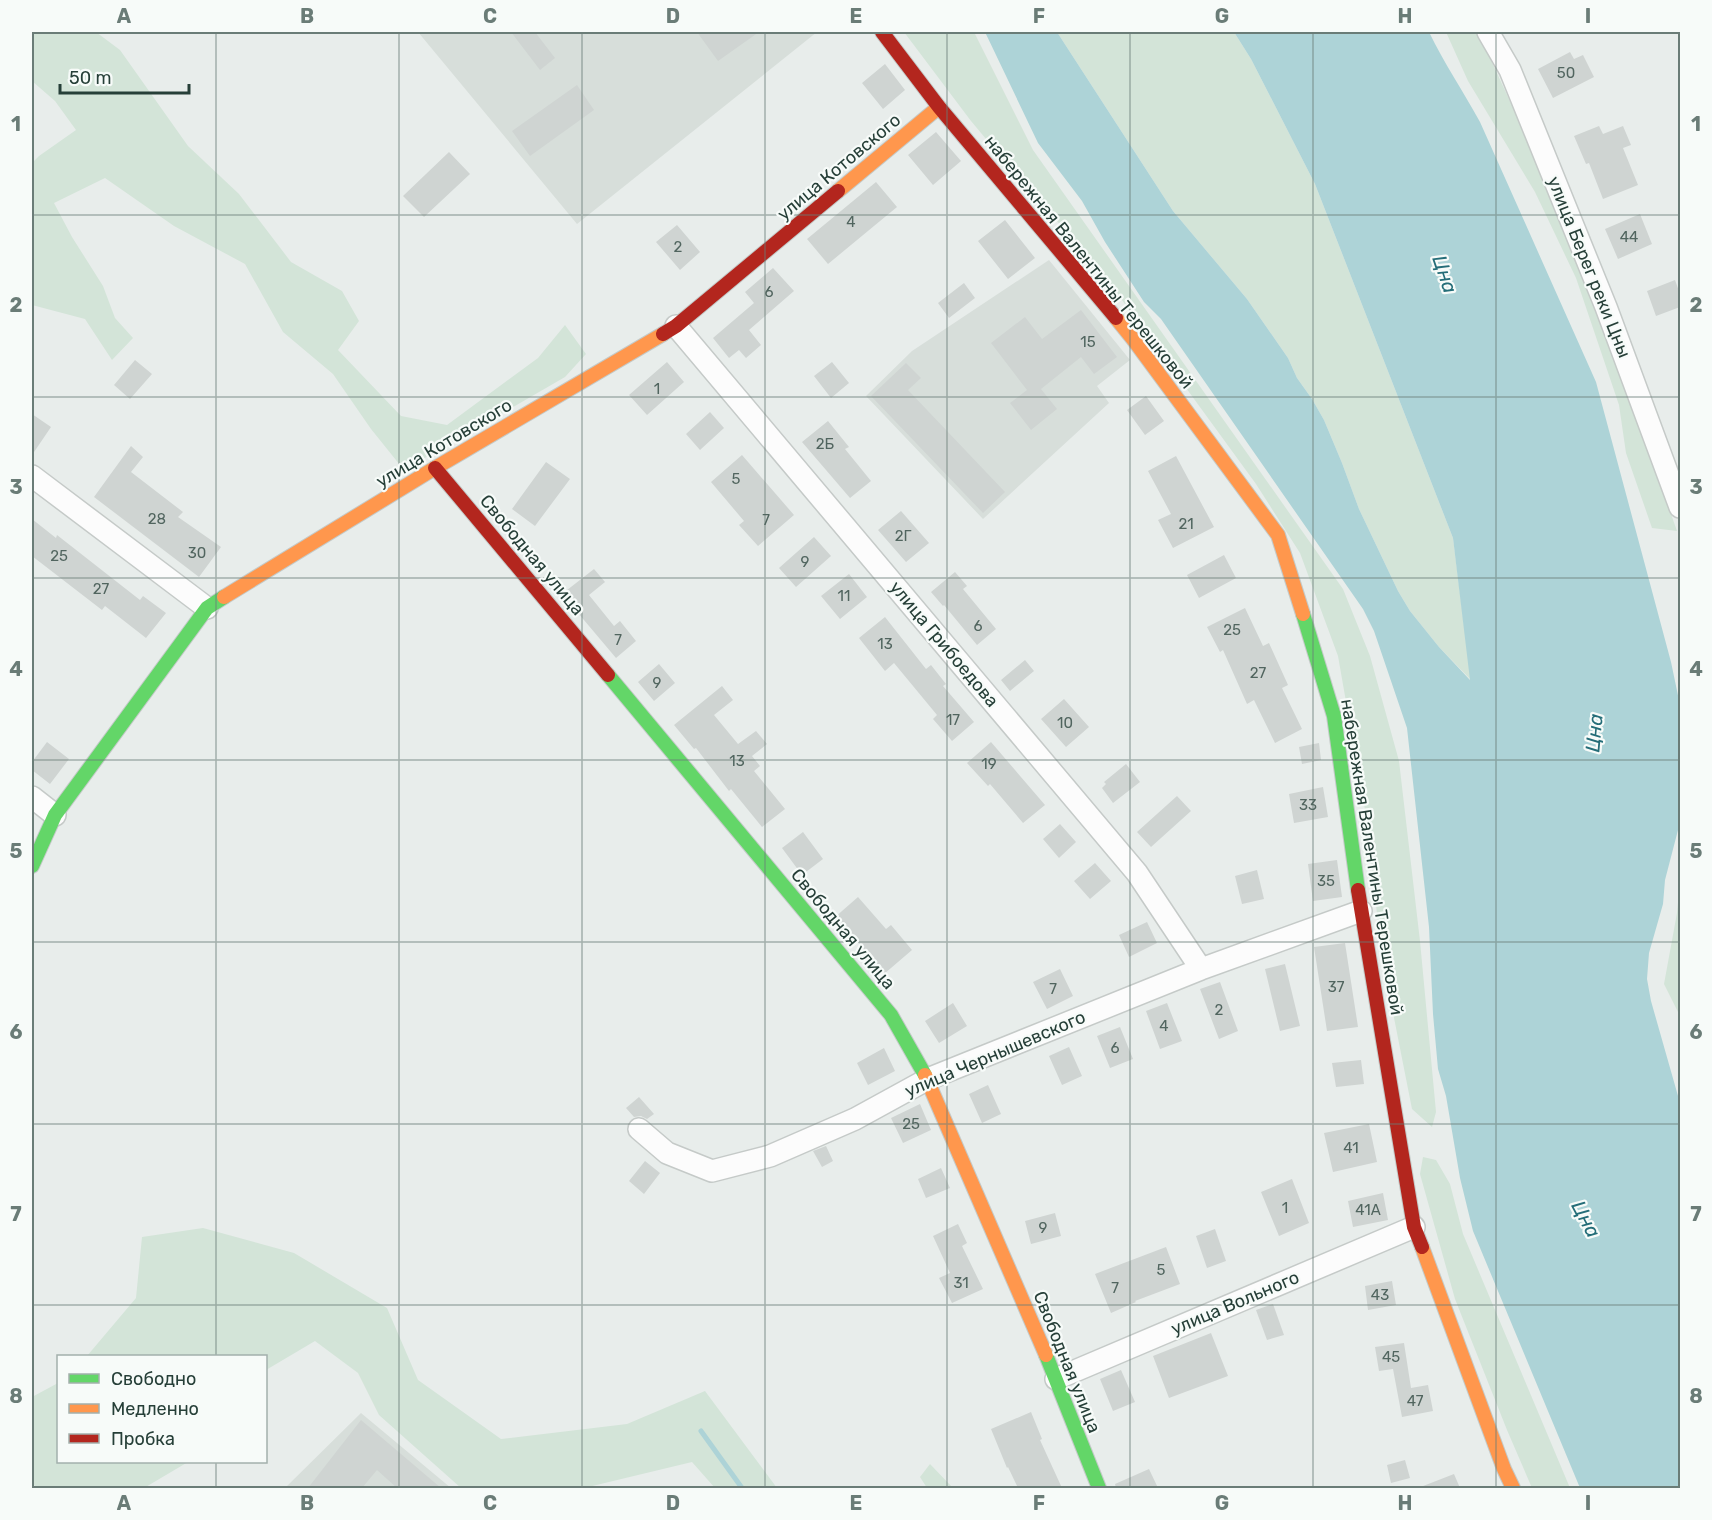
<svg xmlns="http://www.w3.org/2000/svg" width="1712" height="1520" font-family="Rubik,sans-serif">
<rect width="100%" height="100%" fill="#e8edeb"/>
<path fill="#d7deda" d="M418,32H817L577,224Z
M1049,260L1130,360L1097,386L1109,403L983,519L866,396L912,351Z
M361,1413L451,1488H285Z"/>
<path fill="#d3e4d8" d="M32,32H96L120,50L188,146L239,194L291,262L342,291L359,321L338,350L401,416L447,425L538,358L565,325L586,354L565,377L404,470L371,429L333,374L283,332L245,264L174,226L105,178L54,203L72,237L103,286L115,318L133,338L112,360L85,319L32,305V163L39,156L76,130L55,101L32,81Z
M904,32H974L1033,150L1343,589L1370,656L1399,761L1420,941L1436,1112L1432,1127L1412,1109L1382,957L1365,810L1338,656L1300,553L1256,484L1095,263L1027,188L971,121Z
M1057,32H1234L1251,59L1315,184L1453,538L1471,680L1439,647L1410,611L1398,591L1359,509L1342,463L1324,420L1312,399L1297,378L1288,358L1247,299L1173,211Z
M1446,32H1478L1538,162L1586,274L1677,531L1652,528L1626,453L1619,405L1576,278L1535,192L1468,81Z
M1680,881V1016L1664,984L1677,913Z
M1423,1157L1436,1160L1450,1184L1463,1234L1570,1488H1532L1507,1430L1455,1299L1420,1174Z
M203,1228L294,1253L387,1308L418,1380L501,1439L627,1424L705,1391L777,1488H715L692,1462L584,1488H461L379,1415L358,1373L315,1341L266,1370V1356H87L136,1298L142,1237Z
M58,1383V1462H188L144,1488H39L32,1484V1397Z
M930,1464L953,1488H927L920,1477Z"/>
<path fill="#add3d7" d="M985,32H1057L1173,211L1247,299L1288,358L1297,378L1312,399L1324,420L1342,463L1359,509L1398,591L1410,611L1439,647L1470,680L1453,538L1315,184L1251,59L1234,32H1429C1444,63 1463,91 1480,122L1596,382L1671,662L1680,705V802L1678,830L1665,880L1663,904L1649,953L1647,979L1651,1001L1680,1103V1488H1580L1473,1231L1460,1178L1446,1096L1438,1069L1433,1014L1429,927L1407,728L1374,631L1363,609L1161,319L1144,302L1105,242L1082,201L1038,143Z"/>
<g fill="none" stroke-linecap="round" stroke-linejoin="round">
<path stroke="#add3d7" stroke-width="5" d="M701,1431L742,1488"/>
</g>
<path fill="#cfd4d2" d="M511,32H535L555,58L540,70Z
M697,32H759L718,61Z
M1570,52L1574,59L1583,55L1594,77L1553,98L1538,69Z
M885,64L905,90L883,109L862,83Z
M577,85L594,110L530,156L512,131Z
M1599,126L1603,134L1623,126L1631,145L1623,148L1638,185L1603,199L1589,163L1586,164L1574,136Z
M936,132L961,161L933,185L908,155Z
M449,152L470,174L424,217L403,196Z
M876,182L897,207L828,264L807,239Z
M1640,214L1652,244L1618,259L1605,229Z
M1005,220L1035,258L1008,279L978,241Z
M677,225L700,252L680,270L656,242Z
M773,268L794,291L749,330L761,345L746,358L739,350L729,358L713,338L754,303L745,292Z
M1675,280L1680,294V307L1656,316L1647,291Z
M964,283L975,298L949,318L938,303Z
M1081,310L1117,357L1094,374L1081,357L1041,389L1057,409L1031,430L1010,403L1027,390L991,343L1025,317L1042,339Z
M135,360L152,374L130,399L114,385Z
M667,362L684,382L647,415L629,395Z
M832,362L849,383L831,398L814,376Z
M906,363L921,378L908,390L1005,492L983,513L871,396Z
M1146,396L1164,421L1145,435L1127,410Z
M710,412L724,428L700,450L686,434Z
M32,414L51,427L32,455Z
M828,421L849,447L845,449L871,481L850,498L802,442Z
M131,446L143,457L131,472L183,512L178,517L221,547L199,577L94,497Z
M742,455L794,515L758,546L739,525L744,521L711,482Z
M1176,456L1214,527L1173,548L1158,520L1171,514L1148,471Z
M546,462L570,479L535,526L512,509Z
M901,511L929,543L906,562L878,530Z
M32,519L56,538L57,535L140,600L143,596L166,613L146,638L105,606L102,610L32,556Z
M814,537L831,556L796,587L779,568Z
M1224,555L1236,578L1199,598L1187,575Z
M594,569L605,582L589,595L614,626L620,621L636,641L616,658L562,594Z
M955,572L967,586L963,589L996,629L977,645L944,605L943,606L931,592Z
M849,574L867,597L840,619L821,596Z
M1245,608L1263,646L1269,643L1288,685L1282,688L1302,729L1275,743L1254,700L1247,704L1223,650L1220,652L1207,627Z
M885,617L926,669L931,665L946,684L943,686L974,722L952,741L933,719L937,715L894,663L885,671L859,638Z
M1025,660L1034,671L1010,691L1001,680Z
M659,664L675,683L654,701L638,682Z
M722,686L733,700L714,715L738,744L756,731L767,744L752,756L760,766L754,771L785,809L762,827L731,789L729,791L696,748L694,749L674,725Z
M1064,699L1089,727L1066,747L1041,719Z
M47,742L69,759L50,784L32,770V762Z
M991,742L1045,805L1023,823L990,784L988,786L967,763Z
M1319,743L1321,760L1302,764L1299,747Z
M1126,764L1140,782L1113,803L1102,788L1106,784L1104,782Z
M1323,787L1328,817L1294,823L1289,794Z
M1177,796L1191,811L1151,847L1137,832Z
M1060,824L1076,842L1059,858L1043,839Z
M803,832L823,859L802,875L782,848Z
M1337,860L1342,897L1313,901L1308,864Z
M1095,863L1111,881L1090,899L1074,881Z
M1257,870L1264,899L1242,904L1235,876Z
M858,897L886,929L891,925L912,950L884,974L851,934L850,935L834,918Z
M1147,922L1157,943L1129,957L1119,935Z
M1345,943L1358,1027L1327,1031L1314,947Z
M1285,964L1300,1026L1280,1031L1265,969Z
M1060,969L1073,996L1047,1009L1033,982Z
M1220,982L1238,1031L1219,1039L1200,989Z
M953,1003L967,1026L939,1043L925,1021Z
M1167,1003L1182,1041L1160,1049L1146,1011Z
M1120,1027L1133,1059L1110,1068L1097,1036Z
M1069,1047L1082,1076L1062,1085L1049,1056Z
M884,1048L895,1071L868,1085L857,1063Z
M1361,1060L1364,1084L1336,1087L1332,1063Z
M988,1085L1001,1114L982,1123L969,1094Z
M639,1097L654,1114L647,1119L641,1116L634,1117L626,1108Z
M920,1104L931,1130L903,1143L891,1118Z
M1369,1124L1377,1162L1333,1172L1324,1133Z
M826,1146L833,1161L822,1167L813,1151Z
M645,1161L660,1173L644,1194L629,1181Z
M941,1168L950,1188L926,1198L918,1179Z
M1292,1179L1309,1223L1279,1236L1261,1192Z
M1383,1193L1388,1220L1353,1227L1348,1201Z
M1055,1213L1061,1236L1031,1244L1025,1221Z
M958,1224L967,1243L962,1246L983,1289L952,1303L939,1278L950,1273L933,1236Z
M1215,1229L1226,1261L1207,1268L1196,1236Z
M1166,1247L1180,1284L1135,1301L1136,1302L1111,1313L1095,1274Z
M1392,1281L1396,1305L1368,1310L1365,1286Z
M1273,1304L1284,1335L1267,1340L1256,1310Z
M1211,1333L1228,1376L1169,1398L1153,1356Z
M1404,1343L1411,1388L1428,1385L1433,1411L1402,1417L1393,1369L1379,1371L1375,1347Z
M1121,1370L1135,1402L1113,1411L1100,1379Z
M1031,1412L1042,1439L1040,1440L1062,1488H1018L1008,1467L1007,1468L991,1429Z
M361,1420L441,1488H397L377,1470L362,1488H308Z
M1405,1460L1410,1478L1391,1483L1387,1465Z
M1149,1469L1158,1488H1116L1115,1484Z
M1454,1474L1460,1488H1418Z"/>
<g fill="none" stroke-linecap="round" stroke-linejoin="round">
<g stroke="#c5cac8" stroke-width="24">
<path id="street" d="M1488,32L1510,70L1606,307L1680,507
M676,326L1137,873L1201,969
M32,476L207,608
M32,797L55,815
M639,1129L667,1153L712,1171L770,1156L855,1119L928,1079L1201,969L1361,911
M1056,1379L1414,1227"/>
</g>
<g stroke="#c4cac8" stroke-width="16">
<path id="fast" d="M1303,614L1334,716L1358,890
M608,675L891,1015L925,1075
M32,866L55,815L207,608L224,597
M1046,1355L1099,1488"/>
</g>
<g stroke="#c4cac8" stroke-width="16">
<path id="slow" d="M838,191L939,107
M1116,318L1133,339L1278,535L1303,614
M224,597L435,468L663,334
M925,1075L1046,1355
M1422,1247L1504,1469L1513,1488"/>
</g>
<g stroke="#c4cac8" stroke-width="16">
<path id="jam" d="M882,32L939,107L1116,318
M663,334L676,326L838,191
M435,468L608,675
M1358,890L1414,1227L1422,1247"/>
</g>
<use href="#street" stroke="#fcfcfc" stroke-width="21"/>
<use href="#fast" stroke="#63d668" stroke-width="14"/>
<use href="#slow" stroke="#ff974d" stroke-width="14"/>
<use href="#jam" stroke="#b3261e" stroke-width="14"/>
</g>
<path fill="none" stroke="#6a7c77" stroke-width="1.5" stroke-opacity="0.55" d="M216,32V1356M399,32V1488M582,32V1488M765,32V1488M947,32V1488M1130,32V1488M1313,32V1488M1496,32V1488M32,215H1680M32,397H1680M32,578H1680M32,760H1680M32,942H1680M32,1124H1680M32,1305H1680M216,1462V1488"/>
<g text-anchor="middle" stroke-width="4.5" stroke-linejoin="round" paint-order="stroke">
<g font-size="15" fill="#51655f">
<text x="1566" y="78">50</text>
<text x="851" y="227">4</text>
<text x="1629" y="242">44</text>
<text x="678" y="252">2</text>
<text x="769" y="297">6</text>
<text x="1088" y="347">15</text>
<text x="657" y="394">1</text>
<text x="825" y="449">2Б</text>
<text x="736" y="484">5</text>
<text x="157" y="524">28</text>
<text x="766" y="525">7</text>
<text x="1186" y="529">21</text>
<text x="903" y="541">2Г</text>
<text x="197" y="558">30</text>
<text x="59" y="561">25</text>
<text x="805" y="567">9</text>
<text x="101" y="594">27</text>
<text x="844" y="601">11</text>
<text x="978" y="631">6</text>
<text x="1232" y="635">25</text>
<text x="618" y="645">7</text>
<text x="885" y="649">13</text>
<text x="1258" y="678">27</text>
<text x="657" y="688">9</text>
<text x="953" y="725">17</text>
<text x="1065" y="728">10</text>
<text x="737" y="766">13</text>
<text x="989" y="769">19</text>
<text x="1308" y="810">33</text>
<text x="1326" y="886">35</text>
<text x="1336" y="992">37</text>
<text x="1053" y="994">7</text>
<text x="1219" y="1015">2</text>
<text x="1164" y="1031">4</text>
<text x="1115" y="1053">6</text>
<text x="911" y="1129">25</text>
<text x="1351" y="1153">41</text>
<text x="1285" y="1213">1</text>
<text x="1368" y="1215">41А</text>
<text x="1043" y="1233">9</text>
<text x="1161" y="1275">5</text>
<text x="961" y="1288">31</text>
<text x="1115" y="1293">7</text>
<text x="1380" y="1300">43</text>
<text x="1391" y="1362">45</text>
<text x="1415" y="1406">47</text>
</g>
<g font-size="18" fill="#263f38" stroke="#f7fbf9">
<text transform="translate(839 167) rotate(-40)" y="6">улица Котовского</text>
<text transform="translate(1089 262) rotate(51)" y="6">набережная Валентины Терешковой</text>
<text transform="translate(1589 267) rotate(68)" y="6">улица Берег реки Цны</text>
<text transform="translate(444 443) rotate(-31)" y="6">улица Котовского</text>
<text transform="translate(532 555) rotate(50)" y="6">Свободная улица</text>
<text transform="translate(944 644) rotate(50)" y="6">улица Грибоедова</text>
<text transform="translate(1372 857) rotate(81)" y="6">набережная Валентины Терешковой</text>
<text transform="translate(843 929) rotate(50)" y="6">Свободная улица</text>
<text transform="translate(995 1054) rotate(-23)" y="6">улица Чернышевского</text>
<text transform="translate(1235 1303) rotate(-23)" y="6">улица Вольного</text>
<text transform="translate(1067 1362) rotate(68)" y="6">Свободная улица</text>
</g>
<g font-size="20" font-style="italic" fill="#246d78" stroke="#f7fbf9">
<text transform="translate(1445 274) rotate(71)" y="7">Цна</text>
<text transform="translate(1594 733) rotate(-85)" y="7">Цна</text>
<text transform="translate(1586 1219) rotate(62)" y="7">Цна</text>
</g>
</g>
<rect width="1712" height="1520" fill="none" stroke="#f7fbf9" stroke-width="66"/>
<rect x="57" y="1355" width="210" height="108" fill="#f7fbf9" stroke="#a3b0ac" stroke-width="1.5"/>
<rect x="69" y="1374" width="30" height="9" fill="#63d668" stroke="#a3b0ac" stroke-width="1.5"/>
<text x="111" y="1385" font-size="18" fill="#263f38">Свободно</text>
<rect x="69" y="1404" width="30" height="9" fill="#ff974d" stroke="#a3b0ac" stroke-width="1.5"/>
<text x="111" y="1415" font-size="18" fill="#263f38">Медленно</text>
<rect x="69" y="1434" width="30" height="9" fill="#b3261e" stroke="#a3b0ac" stroke-width="1.5"/>
<text x="111" y="1445" font-size="18" fill="#263f38">Пробка</text>
<path d="M60 84v9h129v-9" fill="none" stroke="#263f38" stroke-width="3"/>
<text x="69" y="84" font-size="18" fill="#263f38" stroke="#f7fbf9" stroke-width="4.5" paint-order="stroke">50 m</text>
<rect x="33" y="33" width="1646" height="1454" fill="none" stroke="#6a7c77" stroke-width="2"/>
<g font-size="20" text-anchor="middle" font-weight="bold" fill="#6a7c77">
<text x="124" y="23">A</text>
<text x="307" y="23">B</text>
<text x="490" y="23">C</text>
<text x="673" y="23">D</text>
<text x="856" y="23">E</text>
<text x="1039" y="23">F</text>
<text x="1222" y="23">G</text>
<text x="1405" y="23">H</text>
<text x="1588" y="23">I</text>
<text x="16" y="131">1</text>
<text x="1696" y="131">1</text>
<text x="16" y="312">2</text>
<text x="1696" y="312">2</text>
<text x="16" y="494">3</text>
<text x="1696" y="494">3</text>
<text x="16" y="676">4</text>
<text x="1696" y="676">4</text>
<text x="16" y="858">5</text>
<text x="1696" y="858">5</text>
<text x="16" y="1039">6</text>
<text x="1696" y="1039">6</text>
<text x="16" y="1221">7</text>
<text x="1696" y="1221">7</text>
<text x="16" y="1403">8</text>
<text x="1696" y="1403">8</text>
<text x="124" y="1510">A</text>
<text x="307" y="1510">B</text>
<text x="490" y="1510">C</text>
<text x="673" y="1510">D</text>
<text x="856" y="1510">E</text>
<text x="1039" y="1510">F</text>
<text x="1222" y="1510">G</text>
<text x="1405" y="1510">H</text>
<text x="1588" y="1510">I</text>
</g>
</svg>
